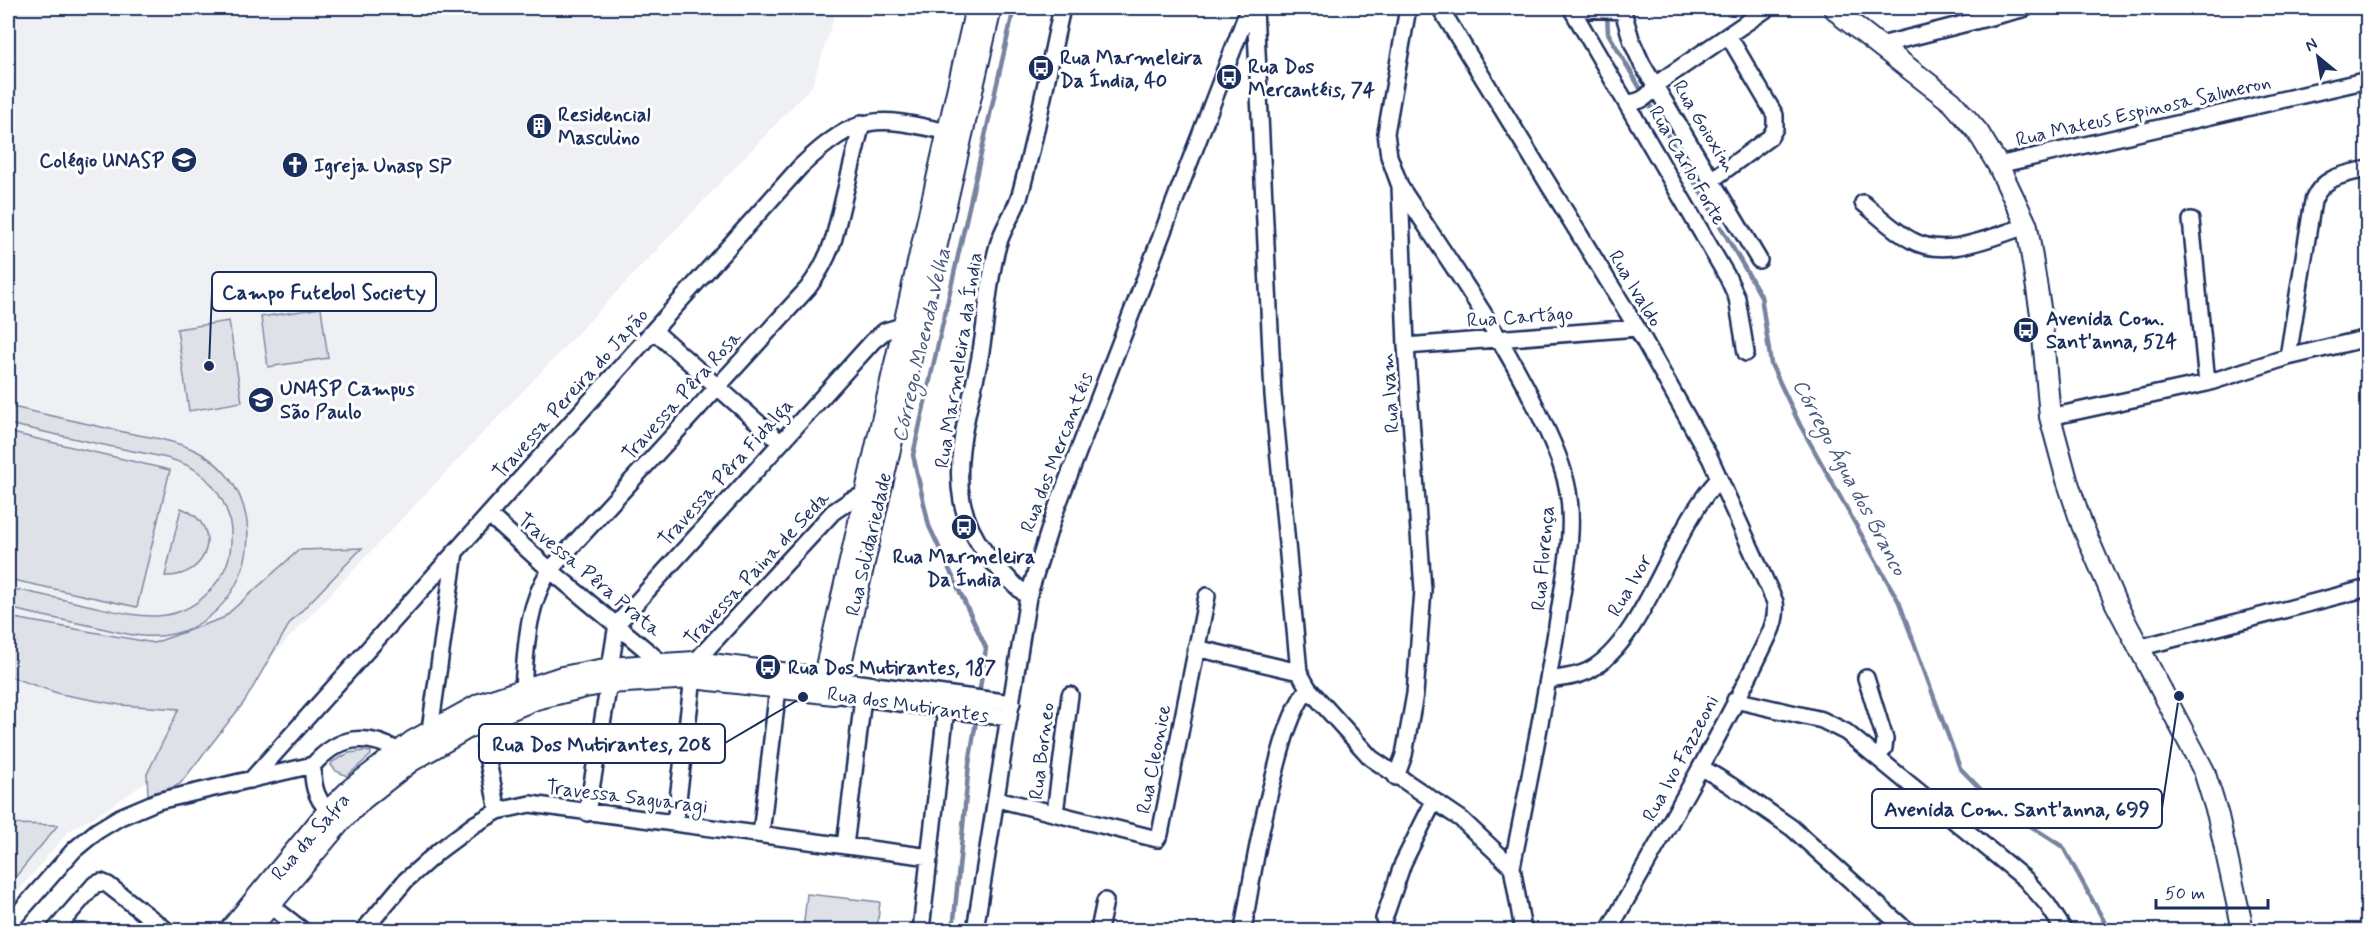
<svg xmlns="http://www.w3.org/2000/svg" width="2375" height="938" font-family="Mynerve,sans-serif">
<rect width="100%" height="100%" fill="#fff"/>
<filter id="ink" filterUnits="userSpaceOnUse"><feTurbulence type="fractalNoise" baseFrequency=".0167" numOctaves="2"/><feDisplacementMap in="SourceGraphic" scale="12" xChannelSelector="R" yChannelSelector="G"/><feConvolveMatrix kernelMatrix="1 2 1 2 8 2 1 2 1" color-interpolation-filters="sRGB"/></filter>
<g filter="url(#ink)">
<path fill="#eff0f4" d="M8,8H837L812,86L216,715L181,758L107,809L69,831L8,903Z"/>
<path fill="#dee1e7" stroke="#7c88a2" stroke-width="1.5" d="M321,308L328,358L268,367L261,317Z
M229,321L242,402L189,411L177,329Z
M8,406C48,415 88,424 128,433C153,438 180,441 202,454C276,498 256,614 173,634C144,641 116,631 88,625C61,620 34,614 8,608V588C34,593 61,599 87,605C133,615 178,630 213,587C224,574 231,558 231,541C233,514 219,487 197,471C176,457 147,454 123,449C84,441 46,432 8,424Z
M8,432L170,470L137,607L8,579Z
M181,508C224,524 210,578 165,576Z
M362,548L290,623L245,701L180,784L148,797L147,774L179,709L120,705L60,694L8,676V617L154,643L223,618L299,550Z
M364,751L371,752V755L347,776L336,771L331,765L332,762L349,753Z
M8,824L58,825L8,886Z
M807,894L880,902L877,930H803Z"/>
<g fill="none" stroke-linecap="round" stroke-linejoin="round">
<path stroke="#77839f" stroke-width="4.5" d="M1607,14L1608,33L1761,296L1771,364L1800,425L1899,602L1960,768L1992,801L2063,847L2109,930
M979,695L986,648L929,526L913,455L1014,8
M953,930L969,764L977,715"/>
<g stroke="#1b2f5e" stroke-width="20">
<path id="minor" d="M1255,8L1273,395L1299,672L1308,688L1371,758L1461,819L1512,867L1523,930
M1440,8L1637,328L1710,458L1775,602C1777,614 1773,627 1768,637C1720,738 1663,834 1609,930
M1571,8L1728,278L1737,298L1746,353
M1571,8L1622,11
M1622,8L1632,42L1642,64L1759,260
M1881,45L2026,8
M1627,103C1641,102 1649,97 1655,85L1768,8
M1998,165L2368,80
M1713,179L1770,137L1775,128V115L1728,35
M1401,188C1449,261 1500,332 1538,411C1550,437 1563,463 1568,491C1575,531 1565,573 1559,613C1546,698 1529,782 1512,867
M1863,203C1878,215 1894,231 1911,240C1946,260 1992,236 2027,226
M2191,220L2207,383
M654,331L780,442
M1406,346L1637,328
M2288,357L2368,338
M2050,417L2207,383L2288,357L2313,201C2322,177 2344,174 2368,169
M489,515L550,570L663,664
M1028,597C998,570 970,543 962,501C953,455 970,407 979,362C987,323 987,283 998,245C1003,227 1015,212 1020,195C1037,133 1048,70 1062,8
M1196,648L1299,672
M2138,648L2368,588
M610,668L617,624L873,341L885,331L902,326
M1866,678L1885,739L1884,748L1878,758
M837,680L1012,703
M1548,680C1562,678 1576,677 1588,671C1645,642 1672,526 1719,479
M523,688C526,648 527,604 550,570L808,288C820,272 828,257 834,238L862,123
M834,694L1009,718
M1735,700L1822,720L1846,732L2025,879L2047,904L2064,930
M430,730L455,552
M485,747L498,811
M1701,767L1730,785L1792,828L1906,930
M1396,777L1404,755L1415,694L1423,590L1406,346L1400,186L1389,156L1386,133L1408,8
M251,780L800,167C861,109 879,117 957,134
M997,799L1157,839L1160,834L1207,596
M587,813L609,683
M1055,813L1070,695
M336,816C317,804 312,787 313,765C339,736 365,732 399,751
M675,823L695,662L833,512L851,500L873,492
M761,834L778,688
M845,846L863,698
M270,905L302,930
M1384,919L1403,863L1434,801
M8,925L74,850L97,831L120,817L158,801L313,765
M55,930L94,885L101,882L108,885L166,930
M364,930L406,880L440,850L475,824L498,811L530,804L930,857
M921,930L946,709
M975,930L1028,597L1055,512L1249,8
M1099,930L1105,901
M1243,930C1252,876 1261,822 1276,769C1283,741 1291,712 1308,688"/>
</g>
<g stroke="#1b2f5e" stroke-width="24">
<path id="major" d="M1834,8L1843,17L1952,102L1978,132L1998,165L2027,226L2041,314L2050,417L2067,480L2082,525L2116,604L2204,771L2218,816L2243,930
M821,689L976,8
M230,930L328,811L352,788L413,741L480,704L562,677L610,668L663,664L695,662L837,680
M249,930L342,820L363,799L410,762L473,725L536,699L585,687L609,683L693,678L834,694L991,8"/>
</g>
<use href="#minor" stroke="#fff" stroke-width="15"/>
<use href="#major" stroke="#fff" stroke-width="20"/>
</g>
</g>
<defs>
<g id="bus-disc" transform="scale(1.35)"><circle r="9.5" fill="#1b2f5e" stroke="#fff"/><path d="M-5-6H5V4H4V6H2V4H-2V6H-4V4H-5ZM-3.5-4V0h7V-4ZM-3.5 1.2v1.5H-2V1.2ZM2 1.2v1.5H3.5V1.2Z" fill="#fff"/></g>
<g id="building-disc" transform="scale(1.35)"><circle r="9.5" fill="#1b2f5e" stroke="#fff"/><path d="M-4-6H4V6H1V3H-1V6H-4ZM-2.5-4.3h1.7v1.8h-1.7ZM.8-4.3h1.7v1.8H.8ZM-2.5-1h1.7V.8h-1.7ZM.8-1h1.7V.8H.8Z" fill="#fff"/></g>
<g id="school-disc" transform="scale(1.35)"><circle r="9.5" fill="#1b2f5e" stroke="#fff"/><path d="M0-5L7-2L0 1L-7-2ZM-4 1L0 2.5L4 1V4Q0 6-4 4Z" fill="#fff"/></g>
<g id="church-disc" transform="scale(1.35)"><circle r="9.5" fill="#1b2f5e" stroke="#fff"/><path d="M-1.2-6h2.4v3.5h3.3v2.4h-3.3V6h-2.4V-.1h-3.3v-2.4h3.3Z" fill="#fff"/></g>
<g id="university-disc" transform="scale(1.35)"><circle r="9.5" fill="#1b2f5e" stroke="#fff"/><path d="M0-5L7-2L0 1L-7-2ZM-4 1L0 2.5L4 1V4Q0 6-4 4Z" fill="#fff"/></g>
</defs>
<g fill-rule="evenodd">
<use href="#bus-disc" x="1041" y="68"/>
<use href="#bus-disc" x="1229" y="77"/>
<use href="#building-disc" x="539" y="126"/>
<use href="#school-disc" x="184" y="160"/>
<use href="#church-disc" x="295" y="165"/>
<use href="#bus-disc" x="2026" y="330"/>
<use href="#university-disc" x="261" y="400"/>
<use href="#bus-disc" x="964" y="527"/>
<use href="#bus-disc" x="768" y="667"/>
</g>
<g text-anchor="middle" stroke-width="6" stroke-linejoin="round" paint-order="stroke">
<g font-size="20" font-weight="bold" fill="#1b2f5e" stroke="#fff" text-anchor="start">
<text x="1060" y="64">Rua Marmeleira<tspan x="1060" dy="23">Da Índia, 40</tspan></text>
<text x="1248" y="73">Rua Dos<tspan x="1248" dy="23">Mercantéis, 74</tspan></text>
<text x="558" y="121">Residencial<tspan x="558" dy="23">Masculino</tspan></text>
<text x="164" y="167" text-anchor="end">Colégio UNASP</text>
<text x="314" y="172">Igreja Unasp SP</text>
<text x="2046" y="325">Avenida Com.<tspan x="2046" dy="23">Sant'anna, 524</tspan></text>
<text x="280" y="395">UNASP Campus<tspan x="280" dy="23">São Paulo</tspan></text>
<text x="964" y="563" text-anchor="middle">Rua Marmeleira<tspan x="964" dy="23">Da Índia</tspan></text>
<text x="788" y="674">Rua Dos Mutirantes, 187</text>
</g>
<g font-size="20" fill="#1b2f5e" stroke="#fff">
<text transform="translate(2143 110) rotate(-13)" y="7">Rua Mateus Espinosa Salmeron</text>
<text transform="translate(1705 126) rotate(59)" y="7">Rua Goioxim</text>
<text transform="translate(1688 165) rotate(60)" y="7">Rua Carlo Forte</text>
<text transform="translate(1636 288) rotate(59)" y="7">Rua Ivaldo</text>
<text transform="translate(1520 316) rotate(-4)" y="7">Rua Cartágo</text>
<text transform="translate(958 360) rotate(-81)" y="7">Rua Marmeleira da Índia</text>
<text transform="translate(570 393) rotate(-48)" y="7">Travessa Pereira do Japão</text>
<text transform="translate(1389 393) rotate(-94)" y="7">Rua Ivam</text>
<text transform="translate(681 395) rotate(-48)" y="7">Travessa Pêra Rosa</text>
<text transform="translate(1056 452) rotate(-69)" y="7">Rua dos Mercantéis</text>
<text transform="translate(725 472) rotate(-48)" y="7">Travessa Pêra Fidalga</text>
<text transform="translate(868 544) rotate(-77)" y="7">Rua Solidariedade</text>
<text transform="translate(1542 558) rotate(-85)" y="7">Rua Florença</text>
<text transform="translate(756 568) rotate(-47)" y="7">Travessa Paina de Seda</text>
<text transform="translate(590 574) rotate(40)" y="7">Travessa Pêra Prata</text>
<text transform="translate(1629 585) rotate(-60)" y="7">Rua Ivor</text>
<text transform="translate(908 704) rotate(8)" y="7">Rua dos Mutirantes</text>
<text transform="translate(1041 751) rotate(-83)" y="7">Rua Borneo</text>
<text transform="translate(1680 758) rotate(-62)" y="7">Rua Ivo Fazzeoni</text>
<text transform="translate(1153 759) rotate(-79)" y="7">Rua Cleonice</text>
<text transform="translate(627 796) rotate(7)" y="7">Travessa Saguaragi</text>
<text transform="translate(310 836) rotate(-49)" y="7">Rua da Safra</text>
</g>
<g font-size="21" font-style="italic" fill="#49597e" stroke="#fff">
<text transform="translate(921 345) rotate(-77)" y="7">Córrego Moenda Velha</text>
<text transform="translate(1850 477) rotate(62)" y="7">Córrego Água dos Branco</text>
</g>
</g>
<path fill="none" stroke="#1b2f5e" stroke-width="2" d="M209 366L212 292M803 697L725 743M2179 696L2162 808"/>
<g fill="#1b2f5e" stroke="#fff" stroke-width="2">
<circle cx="209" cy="366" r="6"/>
<circle cx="803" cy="697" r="6"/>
<circle cx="2179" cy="696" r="6"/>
</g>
<g fill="#fff" stroke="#1b2f5e" stroke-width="2">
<rect x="212" y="272" width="224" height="39" rx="6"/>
<rect x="479" y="724" width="246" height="39" rx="6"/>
<rect x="1872" y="789" width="290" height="39" rx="6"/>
</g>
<g font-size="21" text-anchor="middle" font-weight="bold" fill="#1b2f5e">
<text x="324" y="299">Campo Futebol Society</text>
<text x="602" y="751">Rua Dos Mutirantes, 208</text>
<text x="2017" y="816">Avenida Com. Sant'anna, 699</text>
</g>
<rect width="2375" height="938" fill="none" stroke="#fff" stroke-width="30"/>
<rect x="15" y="15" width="2345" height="908" fill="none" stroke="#1b2f5e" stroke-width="2" filter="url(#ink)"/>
<g transform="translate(2318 57) rotate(330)" stroke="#ffffff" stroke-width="4.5" paint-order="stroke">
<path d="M0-4.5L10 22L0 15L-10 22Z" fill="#1b2f5e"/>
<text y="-9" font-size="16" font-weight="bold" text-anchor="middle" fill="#1b2f5e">N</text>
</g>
<path d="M2156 899v9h112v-9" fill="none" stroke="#1b2f5e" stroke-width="3"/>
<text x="2165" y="899" font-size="18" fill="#1b2f5e" stroke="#ffffff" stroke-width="4.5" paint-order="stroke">50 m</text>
</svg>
